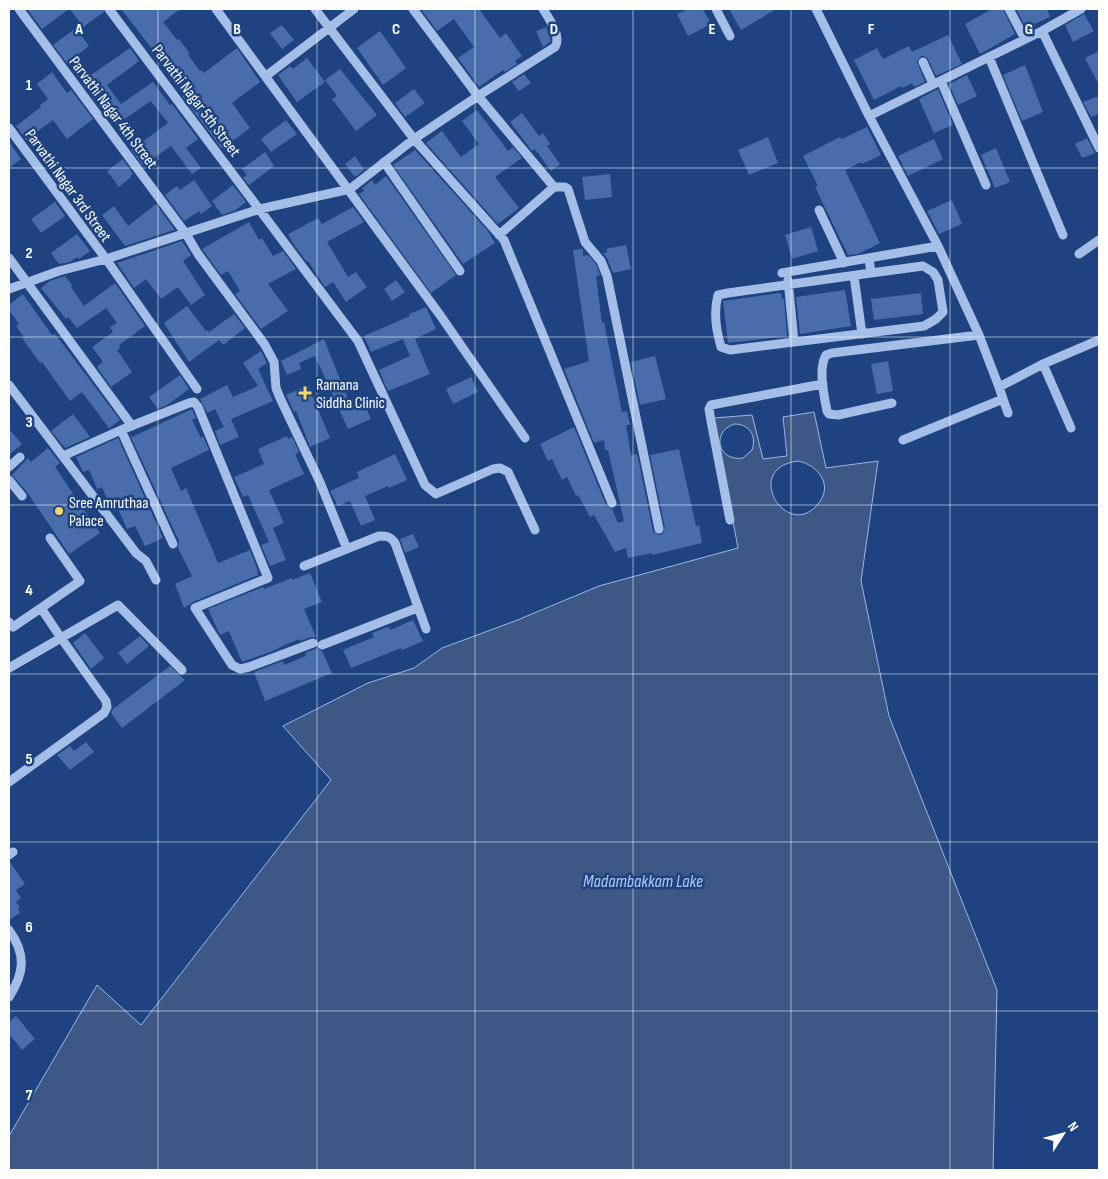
<svg xmlns="http://www.w3.org/2000/svg" width="1108" height="1179" font-family="'Sofia Sans Condensed',sans-serif">
<rect width="100%" height="100%" fill="#1f4380"/>
<path fill="#3d5885" stroke="#98b8ea" fill-rule="evenodd" d="M814,412L826,468L878,461L861,581L889,716L997,990L993,1170H9V1136L97,985L141,1025L331,780L283,726L368,683L414,668L442,648L515,621L599,586L738,548L714,418L752,415L763,459L787,456L783,417ZM734,424C749,424 757,435 752,450L743,458C719,462 710,433 734,424ZM798,461C818,465 834,485 818,504C787,542 741,468 798,461Z"/>
<path fill="#486daa" d="M27,9H69L42,29Z
M70,9H103L104,12L83,27Z
M121,9H180L163,22L177,40L179,39L190,54L188,55L200,71L202,70L204,73L237,48L260,82L232,103L250,128L222,149L182,96L184,95L155,57L157,55Z
M421,9H479L500,38L506,33L522,56L515,61L517,64L505,72L503,70L479,87L458,58L474,47L454,19L437,31Z
M688,9H703L711,24L688,36L677,14Z
M729,9H776L741,30Z
M992,9H1003L1015,34L980,54L965,24Z
M1016,9H1047L1050,17L1026,28Z
M1084,14L1094,31L1073,42L1065,25Z
M282,25L294,40L282,49L270,33Z
M546,27L551,41L543,47L536,31Z
M76,28L89,46L67,63L53,45Z
M380,31L406,68L383,85L357,48Z
M948,35L962,64L936,76L928,59L924,56H921L917,62L925,82L914,87L912,83L902,88L901,86L874,100L854,60L877,48L883,59L909,46L912,52Z
M130,48L139,61L107,85L121,104L153,82L170,105L172,104L198,139L186,148L201,168L192,174L171,146L143,166L131,150L168,123L151,101L116,125L106,111L104,112L81,82Z
M1099,51V85L1085,58Z
M307,58L325,82L297,102L278,75L290,66L293,69Z
M1025,65L1043,112L1022,121L1003,75Z
M340,69L377,115L356,131L332,99L337,96L325,80Z
M52,72L67,93L71,90L93,119L67,139L53,120L26,140L16,126L41,107L40,105L48,99L37,84Z
M524,74L531,83L519,91L512,82Z
M967,75L977,96L958,105L949,84Z
M414,89L425,103L405,117L395,103Z
M938,89L953,125L934,133L919,99Z
M1099,96V114L1091,117L1083,102Z
M477,110L508,151L513,147L522,158L495,177L519,208L498,224L426,143L442,131L461,157L479,144L462,121Z
M522,113L539,136L543,133L550,144L547,146L560,164L551,171L538,153L534,149L532,151L510,122Z
M286,120L297,134L271,152L261,139Z
M867,127L881,155L862,164L861,162L845,170L880,243L858,254L848,255L815,187L818,186L803,156L840,137L842,139Z
M768,137L778,163L749,175L738,150Z
M1087,138L1095,153L1082,158L1075,144Z
M934,139L943,159L908,176L898,156Z
M9,142L21,159L9,168Z
M996,148L1010,182L995,188L981,155Z
M415,150L488,231L495,243L463,264L393,165Z
M265,152L274,166L249,185L243,178L247,175L242,169Z
M355,156L364,170L355,177L345,164Z
M123,159L133,174L130,176L131,177L119,187L107,171Z
M610,174L612,197L585,200L582,177Z
M386,176L456,275L431,293L359,194L364,191L362,188L372,180L375,185Z
M194,180L212,206L201,214L199,211L184,221L165,195L177,186L180,190Z
M233,185L246,202L234,211L222,215L212,201Z
M952,200L962,224L939,234L927,211Z
M55,202L65,216L41,233L31,219Z
M156,204L174,229V230L125,246L102,215L114,206L128,226Z
M353,207L364,222L327,242L348,277L356,272L367,287L346,302L333,282L325,287L308,261L307,262L294,245L288,234L318,218L322,224Z
M249,222L259,240L262,238L273,256L283,251L296,269L268,284L288,311L261,329L235,294L240,291L228,271L221,275L202,249Z
M811,227L818,251L792,259L785,235Z
M77,234L90,251L79,259L77,257L70,262L59,264L51,253Z
M182,241L191,255L183,261L205,295L191,305L178,287L161,299L146,279L134,288L117,263Z
M626,245L631,269L613,273L607,258L603,253L607,252L606,249Z
M583,249V256L588,255L596,264L600,275L596,276L602,323L604,322L622,412L627,411L630,425H626L631,455L637,454L638,458L653,531L655,533L660,535L663,533L665,528L650,455L679,449L696,526L699,525L702,543L652,555V553L628,558L626,548L615,552L594,515L590,517L578,495L576,496L567,477L562,480L552,459L548,461L540,444L574,427L606,505L612,509L618,523L624,521L608,450H605L604,440L594,443L564,369L589,361L573,250Z
M65,276L72,285L71,287L84,306L115,283L145,326L119,345L121,347L117,350L132,372L111,387L97,367L103,362L92,347L113,332L110,327L117,323L106,308L77,328L68,317L66,319L41,288L50,281Z
M396,280L405,292L392,301L384,289Z
M845,290L851,326L800,334L796,297Z
M781,293L782,299H784L787,336L728,343L723,301Z
M921,293L923,314L874,320L871,299Z
M23,294L52,335L55,334L120,420L109,428L82,392L70,401L42,362L40,363L22,338L24,337L16,326L19,324L9,310V305Z
M187,306L206,331L208,330L209,332L234,314L245,328L223,345L219,340L189,362L164,323Z
M426,307L436,329L415,339L430,374L388,391L379,370L410,356L403,339L371,352L364,336L410,316L409,314Z
M324,339L351,407L363,401L371,419L348,429L315,356L299,363L301,369L287,375L281,361Z
M261,351L267,363L258,369L273,401L231,419L239,437L220,445L215,431L224,427L215,409L207,413L200,399L227,385L233,397L258,386L243,363Z
M655,356L666,399L640,405L631,362Z
M888,361L893,391L877,394L871,364Z
M180,375L189,389L167,405L158,409L149,397Z
M471,377L478,392L453,404L446,389Z
M308,385L330,438L310,447L296,411L294,412L286,395Z
M192,409L196,418L192,420L201,438L203,436L209,450L171,468L181,491L186,488L218,563L250,550L258,571H257L258,575L193,602L184,608L175,584L192,576L178,548L179,541L129,433L132,437Z
M73,414L90,437L65,448L51,431Z
M9,429L22,444L9,455Z
M287,436L288,439L292,437L299,452L295,454L304,474L269,490L284,523L273,528L286,560L270,566L261,545L269,542L248,495L243,497L234,477L264,464L258,449Z
M118,438L163,538L145,546L135,526L127,529L115,502L109,504L102,487L97,489L89,470L83,472L76,457Z
M48,448L60,463L55,467L100,533L69,554L27,492L12,475L28,458L31,462Z
M395,454L407,480L389,488L388,486L365,496L375,520L361,526L350,501L338,506L330,491L359,478L357,472Z
M413,534L419,547L405,553L400,539Z
M310,573L322,602L304,609L316,637H311L300,641L299,639L278,648V649L242,662L229,631L220,635L208,609L263,587L264,589L292,578V580Z
M413,620L423,641L402,650L401,648L351,668L343,650L374,637L372,633L388,627L390,630Z
M85,633L104,658L91,669L73,643Z
M140,636L149,646L127,664L118,653Z
M317,648L322,651L332,673L265,701L254,672L283,661L284,665L306,656L305,653Z
M170,666L185,680L122,728L111,713L113,709Z
M86,742L94,752L70,770L57,755L70,746L74,751Z
M9,861L25,884L16,890L21,898L16,902L20,908L18,909L20,913L9,920Z
M16,1016L35,1039L22,1050L9,1034V1022Z"/>
<g fill="none" stroke-linecap="round" stroke-linejoin="round">
<path stroke="#a4bee8" stroke-width="9" d="M19,9L186,234L198,254L265,345L274,362L276,388L280,398L319,480L347,549
M109,9L358,341L425,485L436,494L493,469L500,468L508,472L535,530
M216,9L440,315L525,438
M315,9L414,139L504,240L612,503
M413,9L478,96L555,47C562,36 549,19 543,9
M716,9L730,36
M816,9L869,116L938,246L979,335L832,353L826,355C818,368 824,396 827,411L829,414L838,415L892,403
M1009,9L1025,39
M1042,31L1081,9
M989,57L1063,235
M923,62L933,84
M266,76L354,9
M941,81L986,185
M869,116L1042,31L1099,148
M9,128L106,259L197,389
M384,162L460,271
M819,210L844,263
M499,235L554,187
M1079,254L1099,240
M9,258L132,426
M869,259L871,273L923,266L933,272L938,280L943,312L936,319L924,326L730,350L721,347C716,330 713,313 718,295L728,293L871,273
M782,273L938,246
M854,276L862,334
M788,280L794,342
M9,289L59,271L106,259L260,209L350,189L414,139L478,96L554,187H565L568,189L585,242L601,261L607,276L659,529
M979,335L999,387L1043,364L1099,340
M1043,364L1071,428
M9,385L136,553L146,561L156,580
M1003,399L1008,413
M121,430L173,544
M903,440L1003,399L999,387
M63,456L121,430L189,403L194,402L198,407L268,578L195,608L232,665L240,669L249,667L313,643
M9,467L20,457
M9,480L22,496
M730,520L711,421L709,409L711,405L823,384
M304,566L379,536C387,536 390,536 395,543L426,629
M9,622L13,627L41,608
M322,645L417,608
M9,668L118,605L182,670
M9,782L104,713L107,707L106,701L61,638L41,608L80,581L50,538
M9,855L13,852
M9,930C26,954 25,972 9,997"/>
</g>
<path fill="none" stroke="#fff" stroke-width="1" stroke-opacity="0.55" d="M158,9V1170M317,9V1170M475,9V1170M633,9V1170M791,9V1170M950,9V1170M9,168H1099M9,337H1099M9,505H1099M9,674H1099M9,842H1099M9,1011H1099"/>
<g fill="#f6d665" stroke="#1f4380" stroke-width="2">
<path d="M302.5 385.5h5v5h5v5h-5v5h-5v-5h-5v-5h5z"/>
<circle cx="59" cy="511" r="5"/>
</g>
<g text-anchor="middle" stroke-width="5" stroke-linejoin="round" paint-order="stroke">
<g font-size="16" fill="#fff" stroke="#1f4380">
<text transform="translate(197 100) rotate(53)" y="6">Parvathi Nagar 5th Street</text>
<text transform="translate(114 112) rotate(53)" y="6">Parvathi Nagar 4th Street</text>
<text transform="translate(69 185) rotate(54)" y="6">Parvathi Nagar 3rd Street</text>
</g>
<g font-size="16" fill="#fff" stroke="#1f4380" text-anchor="start">
<text x="316" y="390">Ramana<tspan x="316" dy="18">Siddha Clinic</tspan></text>
<text x="69" y="508">Sree Amruthaa<tspan x="69" dy="18">Palace</tspan></text>
</g>
<g font-size="18" font-style="italic" fill="#b0c9f0" stroke="#1f4380">
<text x="643" y="887">Madambakkam Lake</text>
</g>
</g>
<g font-size="16" text-anchor="middle" font-weight="bold" fill="#fff" stroke="#1f4380" stroke-width="5" stroke-linejoin="round" paint-order="stroke">
<text x="79" y="34">A</text>
<text x="237" y="34">B</text>
<text x="396" y="34">C</text>
<text x="554" y="34">D</text>
<text x="712" y="34">E</text>
<text x="871" y="34">F</text>
<text x="1029" y="34">G</text>
<text x="29" y="90">1</text>
<text x="29" y="258">2</text>
<text x="29" y="427">3</text>
<text x="29" y="595">4</text>
<text x="29" y="764">5</text>
<text x="29" y="932">6</text>
<text x="29" y="1100">7</text>
</g>
<rect width="1108" height="1179" fill="none" stroke="#ffffff" stroke-width="20"/>
<g transform="translate(1063 1134) rotate(54)" stroke="#1f4380" stroke-width="4" paint-order="stroke">
<path d="M0-4L9 19L0 12L-9 19Z" fill="#ffffff"/>
<text y="-8" font-size="14" font-weight="bold" text-anchor="middle" fill="#ffffff">N</text>
</g>
</svg>
